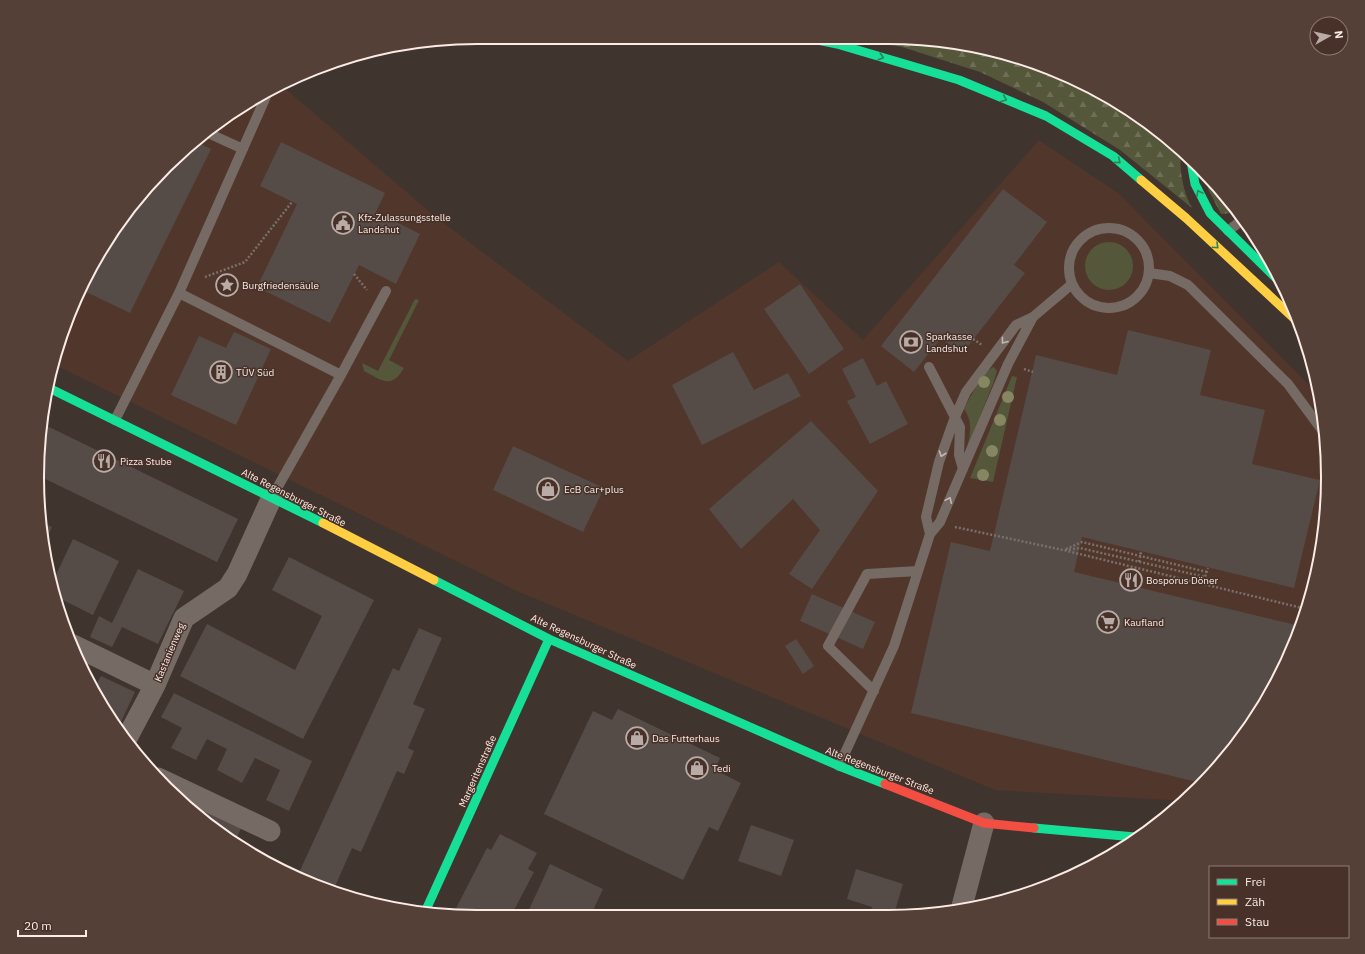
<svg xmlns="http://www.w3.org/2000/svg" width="1365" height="954" font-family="'IBM Plex Sans',sans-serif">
<defs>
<pattern id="forest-firs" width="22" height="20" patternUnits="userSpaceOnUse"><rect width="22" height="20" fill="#54573a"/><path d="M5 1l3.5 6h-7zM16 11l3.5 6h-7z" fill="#6e6f56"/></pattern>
</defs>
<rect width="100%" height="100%" fill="#40342f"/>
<path fill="#51362c" d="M281,85L437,218L628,361L779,262L863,340L1039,140L1118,193L1318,394L1324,419L1327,506L1313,591L1283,671L1237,745L1185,801L995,790L517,591L55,365L71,308L96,257L146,187L233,111Z"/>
<path fill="#54573a" d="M1085 266a24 24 0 1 1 48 0a24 24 0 1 1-48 0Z
M415,299L419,300L389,360L404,368C392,389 382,381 364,371L362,363L378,371Z
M994,367L997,371L993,384L965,453C970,438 974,423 964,409C970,398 983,370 994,367Z
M1012,376L1017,377L993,482L970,478Z"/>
<path fill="url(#forest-firs)" d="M859,37H889L974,46L1056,70L1108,96L1156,128L1181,151C1179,171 1183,191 1192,208L1120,150L1043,102L980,72L902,47Z
M1206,175L1219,187L1236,211L1232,213L1221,214L1208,189Z"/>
<path fill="#554b47" d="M197,142L211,149L130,313L80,289L96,257L146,187Z
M281,142L385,193L376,212L420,234L396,284L359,265L330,323L257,287L297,204L260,186Z
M1003,189L1047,222L1014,265L1025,273L962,354L941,338L914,372L881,346Z
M800,284L844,349L809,374L764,309Z
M1128,330L1211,350L1200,395L1265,410L1252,464L1320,480L1294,588L1082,537L1074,572L1300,626L1283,671L1237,745L1201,783L911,713L951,542L990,551L1036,355L1117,375Z
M234,332L271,349L236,425L171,395L199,336L226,348Z
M733,352L754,390L788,373L801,396L702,445L672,385Z
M863,358L877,386L886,381L908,424L870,444L847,401L856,397L842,369Z
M811,421L878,491L812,589L789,574L820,530L793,499L741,549L709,509Z
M41,423L238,519L217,562L37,475Z
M513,446L604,488L583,532L493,490Z
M41,522L52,527L44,545Z
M73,539L119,561L93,615L57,597L52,583Z
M289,557L374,600L303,739L180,676L207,624L295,670L322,616L272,590Z
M138,569L184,591L158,644L122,627L112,647L90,637L99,616L112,623Z
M812,594L875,622L863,649L800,621Z
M419,628L442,638L413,704L425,709L408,748L414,751L404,774L397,771L361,852L352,848L333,891L297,877L393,668L399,671Z
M796,639L814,666L803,674L785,646Z
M101,676L135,692L119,726L94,689Z
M174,693L312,761L289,811L266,800L280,770L255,758L242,783L217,770L227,749L207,739L196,760L171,748L182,728L161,717Z
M618,709L720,758L715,770L741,783L718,831L709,827L683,880L544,814L593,711L612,720Z
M182,800L241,828L235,842L209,826Z
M751,825L794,840L781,876L738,861Z
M500,834L537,853L528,869L534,872L511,916H452L487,848L491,850Z
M550,864L603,889L591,915L526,916Z
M856,869L903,884L894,914H870L872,907L847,899Z"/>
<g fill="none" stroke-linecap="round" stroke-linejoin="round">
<path stroke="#79706a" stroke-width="2.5" stroke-dasharray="2 2" stroke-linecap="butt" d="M354,274L367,290
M205,277L245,262L292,202
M973,339L982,345
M1024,369L1033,372
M955,527L1063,550L1306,609
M1066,549L1082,542L1207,572
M1065,550L1080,548L1205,577L1208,568
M1139,562L1141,552"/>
<path stroke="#766a64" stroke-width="10" d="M208,133L243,149
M1069 268a40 40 0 1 1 80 0a40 40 0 1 1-80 0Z
M1228,231L1242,220
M1149,273L1170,276L1188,285L1288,384L1325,434
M179,293L268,92
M929,367L960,427L959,455L963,469
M341,375L386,291
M115,420L179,293L341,375L272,497
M930,534L926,517L939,462L955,417L966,392L1016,325L1033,317L1072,284
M874,691L828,646L867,574L918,571
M839,766L894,646L930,534L940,522L1008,364L1033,317"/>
<path stroke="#766a64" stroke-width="21" d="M73,645L155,685
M127,738L155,685L184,618L228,588L237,574L272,497
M158,778L270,831
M961,910L984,823"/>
<path stroke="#16e098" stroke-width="9" d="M803,37L837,44L959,80L1046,116L1113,156L1141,180
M1191,161L1195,184L1210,213L1281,283
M49,388L323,523
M434,580L549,639L839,766L885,784
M1034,828L1135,837
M425,912L549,639"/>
<path stroke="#ffcf43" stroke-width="9" d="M1141,180L1186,218L1299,323
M323,523L434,580"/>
<path stroke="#f24e42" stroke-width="9" d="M885,784L984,823L1034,828"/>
</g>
<g fill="#868663">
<circle cx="984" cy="382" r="6"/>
<circle cx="1008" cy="397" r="6"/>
<circle cx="1000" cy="420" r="6"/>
<circle cx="992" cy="451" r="6"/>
<circle cx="983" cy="475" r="6"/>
</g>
<defs><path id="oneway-chevron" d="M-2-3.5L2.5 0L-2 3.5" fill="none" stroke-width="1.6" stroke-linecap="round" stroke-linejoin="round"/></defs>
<g stroke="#31805a">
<use href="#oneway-chevron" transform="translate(881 57) rotate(17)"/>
<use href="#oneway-chevron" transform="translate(1004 99) rotate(23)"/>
<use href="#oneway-chevron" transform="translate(1118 161) rotate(40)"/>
<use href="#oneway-chevron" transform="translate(1199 193) rotate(-118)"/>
<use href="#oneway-chevron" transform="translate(1216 246) rotate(43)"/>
</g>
<g stroke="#c5b7b1">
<use href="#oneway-chevron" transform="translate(1004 341) rotate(128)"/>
<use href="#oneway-chevron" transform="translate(942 454) rotate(109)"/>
<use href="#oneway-chevron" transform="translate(949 500) rotate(-66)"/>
</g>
<defs>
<g id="civic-ring" transform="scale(1.15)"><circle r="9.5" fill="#473128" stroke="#b9aba5" stroke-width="1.5"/><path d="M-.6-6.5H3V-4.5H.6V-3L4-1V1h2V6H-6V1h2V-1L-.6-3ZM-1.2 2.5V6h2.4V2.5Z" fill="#b9aba5"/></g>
<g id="sight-ring" transform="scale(1.15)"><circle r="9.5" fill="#473128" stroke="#b9aba5" stroke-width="1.5"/><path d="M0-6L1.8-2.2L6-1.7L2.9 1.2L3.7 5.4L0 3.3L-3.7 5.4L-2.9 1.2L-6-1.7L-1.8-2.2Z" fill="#b9aba5"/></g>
<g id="bank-ring" transform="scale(1.15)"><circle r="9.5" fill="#473128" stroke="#b9aba5" stroke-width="1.5"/><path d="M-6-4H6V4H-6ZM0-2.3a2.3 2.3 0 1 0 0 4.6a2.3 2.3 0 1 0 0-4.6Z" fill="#b9aba5"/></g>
<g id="building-ring" transform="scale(1.15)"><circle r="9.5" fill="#473128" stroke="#b9aba5" stroke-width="1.5"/><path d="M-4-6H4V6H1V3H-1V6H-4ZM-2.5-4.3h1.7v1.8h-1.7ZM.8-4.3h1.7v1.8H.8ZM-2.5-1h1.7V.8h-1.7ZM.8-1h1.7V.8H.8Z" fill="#b9aba5"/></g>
<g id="restaurant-ring" transform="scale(1.15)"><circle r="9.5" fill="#473128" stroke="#b9aba5" stroke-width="1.5"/><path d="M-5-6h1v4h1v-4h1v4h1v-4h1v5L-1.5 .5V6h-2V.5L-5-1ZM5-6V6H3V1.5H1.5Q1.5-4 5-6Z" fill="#b9aba5"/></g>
<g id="shop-ring" transform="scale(1.15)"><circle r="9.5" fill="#473128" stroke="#b9aba5" stroke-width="1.5"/><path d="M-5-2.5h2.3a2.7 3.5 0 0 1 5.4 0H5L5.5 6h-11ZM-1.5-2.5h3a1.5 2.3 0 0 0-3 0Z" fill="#b9aba5"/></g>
<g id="supermarket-ring" transform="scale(1.15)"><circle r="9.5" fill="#473128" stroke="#b9aba5" stroke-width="1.5"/><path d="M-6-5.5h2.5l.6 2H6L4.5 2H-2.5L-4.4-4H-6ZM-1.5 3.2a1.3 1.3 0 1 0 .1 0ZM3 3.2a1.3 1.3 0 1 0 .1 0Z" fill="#b9aba5"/></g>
</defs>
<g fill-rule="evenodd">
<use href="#civic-ring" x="343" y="223"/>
<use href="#sight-ring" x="227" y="285"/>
<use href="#bank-ring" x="911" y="342"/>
<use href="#building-ring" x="221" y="372"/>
<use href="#restaurant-ring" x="104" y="461"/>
<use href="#shop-ring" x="548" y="489"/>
<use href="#restaurant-ring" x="1131" y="580"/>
<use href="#supermarket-ring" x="1108" y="622"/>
<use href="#shop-ring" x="637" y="738"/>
<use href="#shop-ring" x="697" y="768"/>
</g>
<g text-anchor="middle" stroke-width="3" stroke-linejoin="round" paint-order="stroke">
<g font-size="10" fill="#faebe5" stroke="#473128" text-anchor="start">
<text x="358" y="221">Kfz-Zulassungsstelle<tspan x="358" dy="12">Landshut</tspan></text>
<text x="242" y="289">Burgfriedensäule</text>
<text x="926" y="340">Sparkasse<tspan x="926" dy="12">Landshut</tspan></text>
<text x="236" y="376">TÜV Süd</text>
<text x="120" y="465">Pizza Stube</text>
<text x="564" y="493">EcB Car+plus</text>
<text x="1146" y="584">Bosporus Döner</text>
<text x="1124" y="626">Kaufland</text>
<text x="652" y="742">Das Futterhaus</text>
<text x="712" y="772">Tedi</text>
</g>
<g font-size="10" fill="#faebe5" stroke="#473128">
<text transform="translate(294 497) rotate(27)" y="4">Alte Regensburger Straße</text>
<text transform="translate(584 641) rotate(25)" y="4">Alte Regensburger Straße</text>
<text transform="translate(169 652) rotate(-67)" y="4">Kastanienweg</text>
<text transform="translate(880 770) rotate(21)" y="4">Alte Regensburger Straße</text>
<text transform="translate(477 771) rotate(-66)" y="4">Margeritenstraße</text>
</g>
</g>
<path d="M0 0H1365V954H0ZM477 44H888A433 433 0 0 1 1321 477V477A433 433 0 0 1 888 910H477A433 433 0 0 1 44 477V477A433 433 0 0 1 477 44Z" fill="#554037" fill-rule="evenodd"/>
<path fill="none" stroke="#faebe5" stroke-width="2" d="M477 44H888A433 433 0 0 1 1321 477V477A433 433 0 0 1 888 910H477A433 433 0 0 1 44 477V477A433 433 0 0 1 477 44Z"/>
<rect x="1209" y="866" width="140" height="72" fill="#473128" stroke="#8f7b74"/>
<rect x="1217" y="879" width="20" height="6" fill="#16e098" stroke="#8f7b74"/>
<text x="1245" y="886" font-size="12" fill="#faebe5">Frei</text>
<rect x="1217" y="899" width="20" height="6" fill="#ffcf43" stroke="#8f7b74"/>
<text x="1245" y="906" font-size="12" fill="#faebe5">Zäh</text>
<rect x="1217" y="919" width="20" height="6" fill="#f24e42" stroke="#8f7b74"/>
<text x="1245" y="926" font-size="12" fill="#faebe5">Stau</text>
<g transform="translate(1329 36) rotate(82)"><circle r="19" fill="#473128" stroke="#8f7b74"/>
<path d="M0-3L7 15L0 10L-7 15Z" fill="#b9aba5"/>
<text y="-6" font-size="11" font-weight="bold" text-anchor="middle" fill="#faebe5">N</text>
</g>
<path d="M18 930v6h68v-6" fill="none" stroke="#faebe5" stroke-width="2"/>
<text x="24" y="930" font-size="12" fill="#faebe5" stroke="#473128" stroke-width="3" paint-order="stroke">20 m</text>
</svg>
